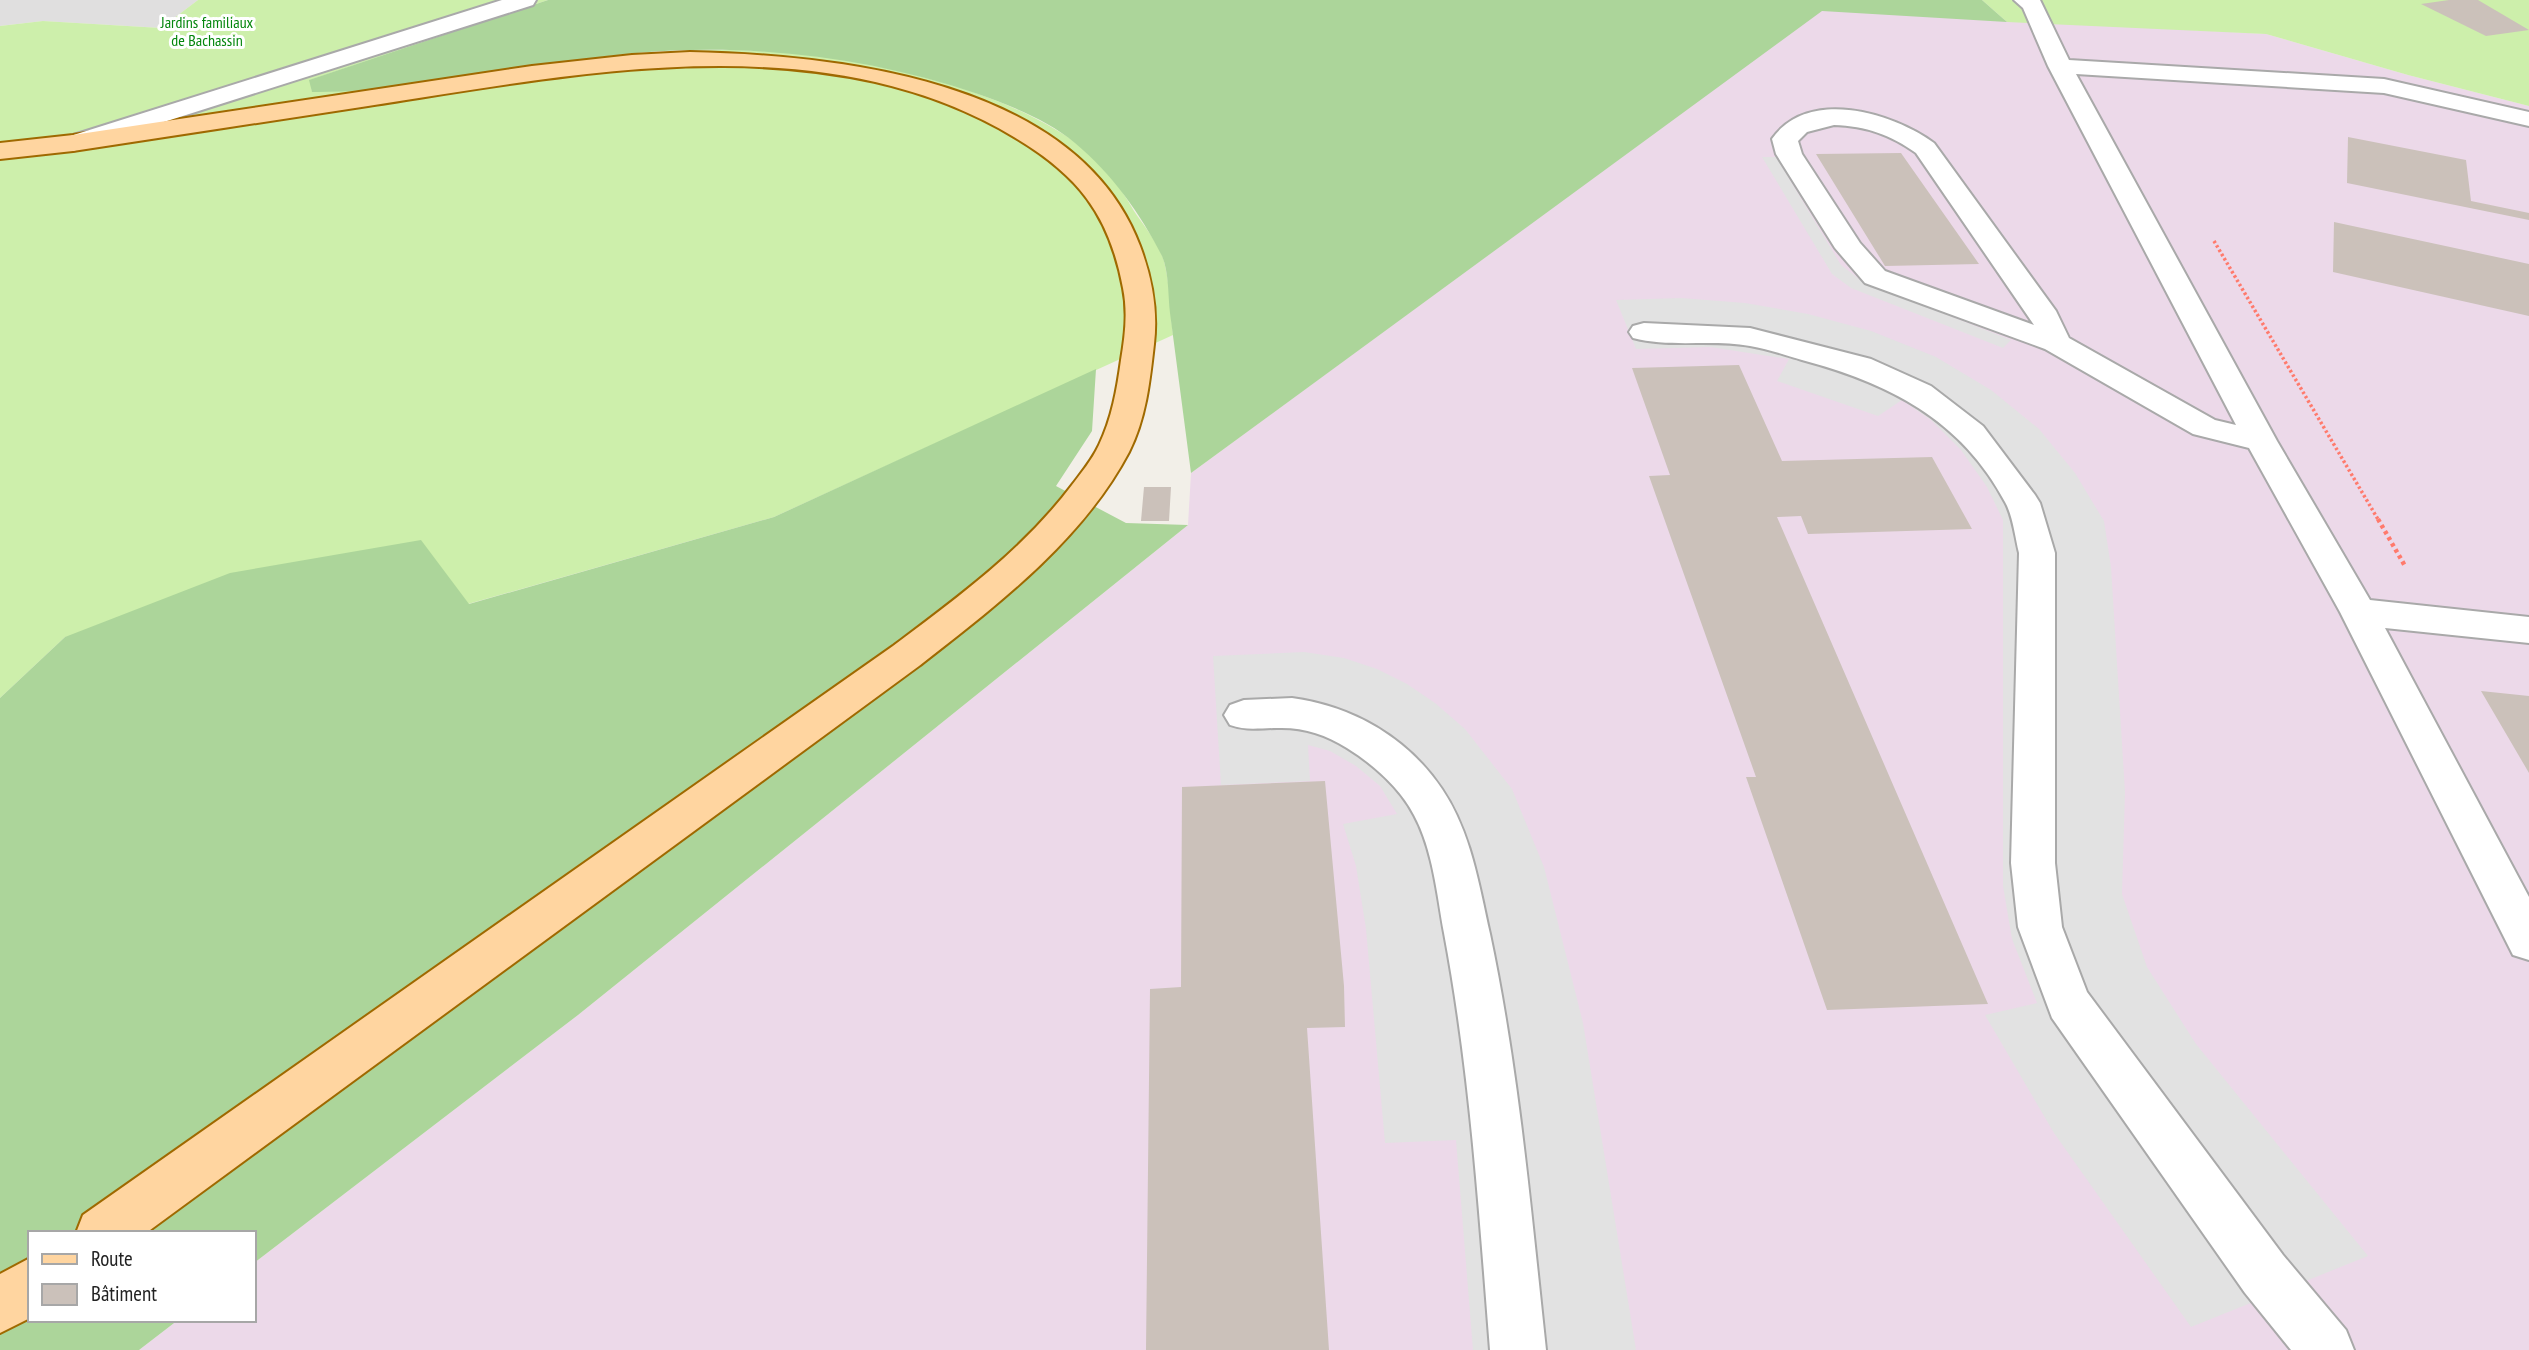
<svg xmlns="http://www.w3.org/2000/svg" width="2529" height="1350" font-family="'PT Sans Narrow',sans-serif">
<rect width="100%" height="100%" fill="#f2efe8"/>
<path fill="#e0dfdf" d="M0,0H198L161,28L43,21L0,26Z"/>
<path fill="#ecd9e9" d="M1822,10L2266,34L2408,75L2529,106V1350H139L178,1320H254V1263L578,1015L1188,525L1191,473Z"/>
<path fill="#cdefab" d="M198,0H548L310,80L312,91C448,75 585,51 722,50C827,49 986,80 1072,140C1098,158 1119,184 1134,211C1144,226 1159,244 1164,261C1170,284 1170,311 1173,335L774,517L468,604L65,637L0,698V26L43,21L161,28Z
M1982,0H2529V106L2408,75L2266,34L2007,22Z"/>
<path fill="#acd59a" d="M548,0H1982L2007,22L1822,11L1191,473C1184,420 1177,366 1170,313C1168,296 1169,272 1162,256C1140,213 1112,174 1075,143C1048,120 1011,106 978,94C870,57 751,43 637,53C529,63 420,93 312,92L309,80Z
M1096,369L1092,431L1056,486L1126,523L1188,525L578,1015L254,1263V1233H30V1320H178L139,1350H0V698L65,637L230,573L421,540L469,604L774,517Z"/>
<path fill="#e2e2e2" d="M1762,157H1776L1841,265L1863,282L2011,340L2003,348L1851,288L1832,274Z
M1681,298L1745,303L1808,314L1871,331L1936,357L1991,390L2039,429L2075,473L2104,521L2111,567L2125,792L2122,894L2147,967L2196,1044L2368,1256L2191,1327L2054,1133L1985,1015L2037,1003L2012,939L2003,886V520L1987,487L1961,450L1931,420L1902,400L1878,416L1777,381L1789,359L1710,347L1636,349L1616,300Z
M1304,652L1344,658L1377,669L1407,684L1435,703L1465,729L1512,789L1544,867L1583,1023L1636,1350H1473L1456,1140L1385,1143L1366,929L1356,866L1343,824L1397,814L1380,786L1356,766L1330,751L1308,745L1310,781L1221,785L1213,656Z"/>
<path fill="#cbc1ba" d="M2449,0H2478L2529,30L2486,36L2421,4Z
M2348,137L2466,160L2471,201L2529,213V220L2347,183Z
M1901,153L1979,264L1885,266L1816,154Z
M2334,222L2529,264V316L2333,272Z
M1739,365L1782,461L1932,457L1972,529L1808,534L1801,516L1777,517L1988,1004L1827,1010L1746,777H1756L1649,476L1670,475L1632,368Z
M1144,487H1171L1169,521H1141Z
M2481,691L2529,696V773Z
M1325,781L1344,986L1345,1027L1307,1028L1329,1350H1146L1150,989L1181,987L1182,787Z"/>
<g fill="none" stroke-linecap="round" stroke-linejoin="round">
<g stroke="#a9a9a9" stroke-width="4">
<path id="minor" d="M502,0H536L533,5L82,148L73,151L64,148L60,143L64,138Z
M2014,0H2040L2069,60L2384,79L2529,112V126L2384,93L2076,74L2277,441L2370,600L2529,617V643L2385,628L2529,897V960L2513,955L2340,612L2249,448L2193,434L2045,349L1865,283L1835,248L1776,154L1772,139C1808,87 1893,113 1934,143L2056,311L2069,338L2215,420L2236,425L2048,66L2023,8ZM1834,125C1866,126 1891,135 1916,153L2034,325L1885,271L1860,243L1802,154L1798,141L1807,132Z
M1644,323L1750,328L1871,359L1931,386L1983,426L2035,495L2040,503L2055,553V863L2062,927L2087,992L2283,1255L2346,1330L2354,1350H2291L2245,1293L2052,1018L2018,927L2011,863L2019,553C2015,537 2013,516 2005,502C1961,419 1888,383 1802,360C1785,355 1768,349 1750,346C1712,339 1671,348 1633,338L1629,332L1633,326Z
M1292,698C1352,706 1407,737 1442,789C1471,832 1479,885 1490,934C1519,1071 1531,1211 1546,1350H1490C1479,1211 1470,1071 1444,933C1437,895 1433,850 1414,815C1400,788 1373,764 1347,748C1325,734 1303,727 1277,728C1260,728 1246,731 1230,725L1224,715L1230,705L1244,700Z"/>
</g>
<g stroke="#9f6900" stroke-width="4">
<path id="major" d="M690,52C841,55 1078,81 1140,246C1152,278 1158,310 1154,344C1150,380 1146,419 1129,452C1082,541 997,605 919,666L146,1233H76L83,1215L893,646C957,598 1023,550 1072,485C1081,473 1092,460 1099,445C1112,418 1117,389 1121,360C1125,336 1128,312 1123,288C1109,214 1078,175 1014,137C822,22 576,74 368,106C270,121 171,136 73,151L0,159V143L73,135L532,66L632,55Z
M30,1258V1318L0,1333V1274Z"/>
</g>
<path stroke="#ff7a6c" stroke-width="3.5" stroke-dasharray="2.5 2.5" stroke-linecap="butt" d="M2214,241L2379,521"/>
<path stroke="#ff7a6c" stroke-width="4.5" stroke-dasharray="3.5 3.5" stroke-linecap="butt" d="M2378,519L2405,566"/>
<use href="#minor" fill="#fff" fill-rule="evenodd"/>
<use href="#major" fill="#ffd5a0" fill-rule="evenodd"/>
</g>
<g text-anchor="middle" stroke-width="6" stroke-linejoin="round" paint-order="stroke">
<g font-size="16" fill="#04860d" stroke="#fff">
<text x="207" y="28">Jardins familiaux<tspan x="207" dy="18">de Bachassin</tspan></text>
</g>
</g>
<rect x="28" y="1231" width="228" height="91" fill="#ffffff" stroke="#a7a7a7" stroke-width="2"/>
<rect x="42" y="1254" width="35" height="10" fill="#ffd5a0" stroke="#a7a7a7" stroke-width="2"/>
<text x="91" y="1266" font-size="21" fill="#222222">Route</text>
<rect x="42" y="1284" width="35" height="21" fill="#cbc1ba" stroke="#a7a7a7" stroke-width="2"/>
<text x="91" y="1301" font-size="21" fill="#222222">Bâtiment</text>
</svg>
